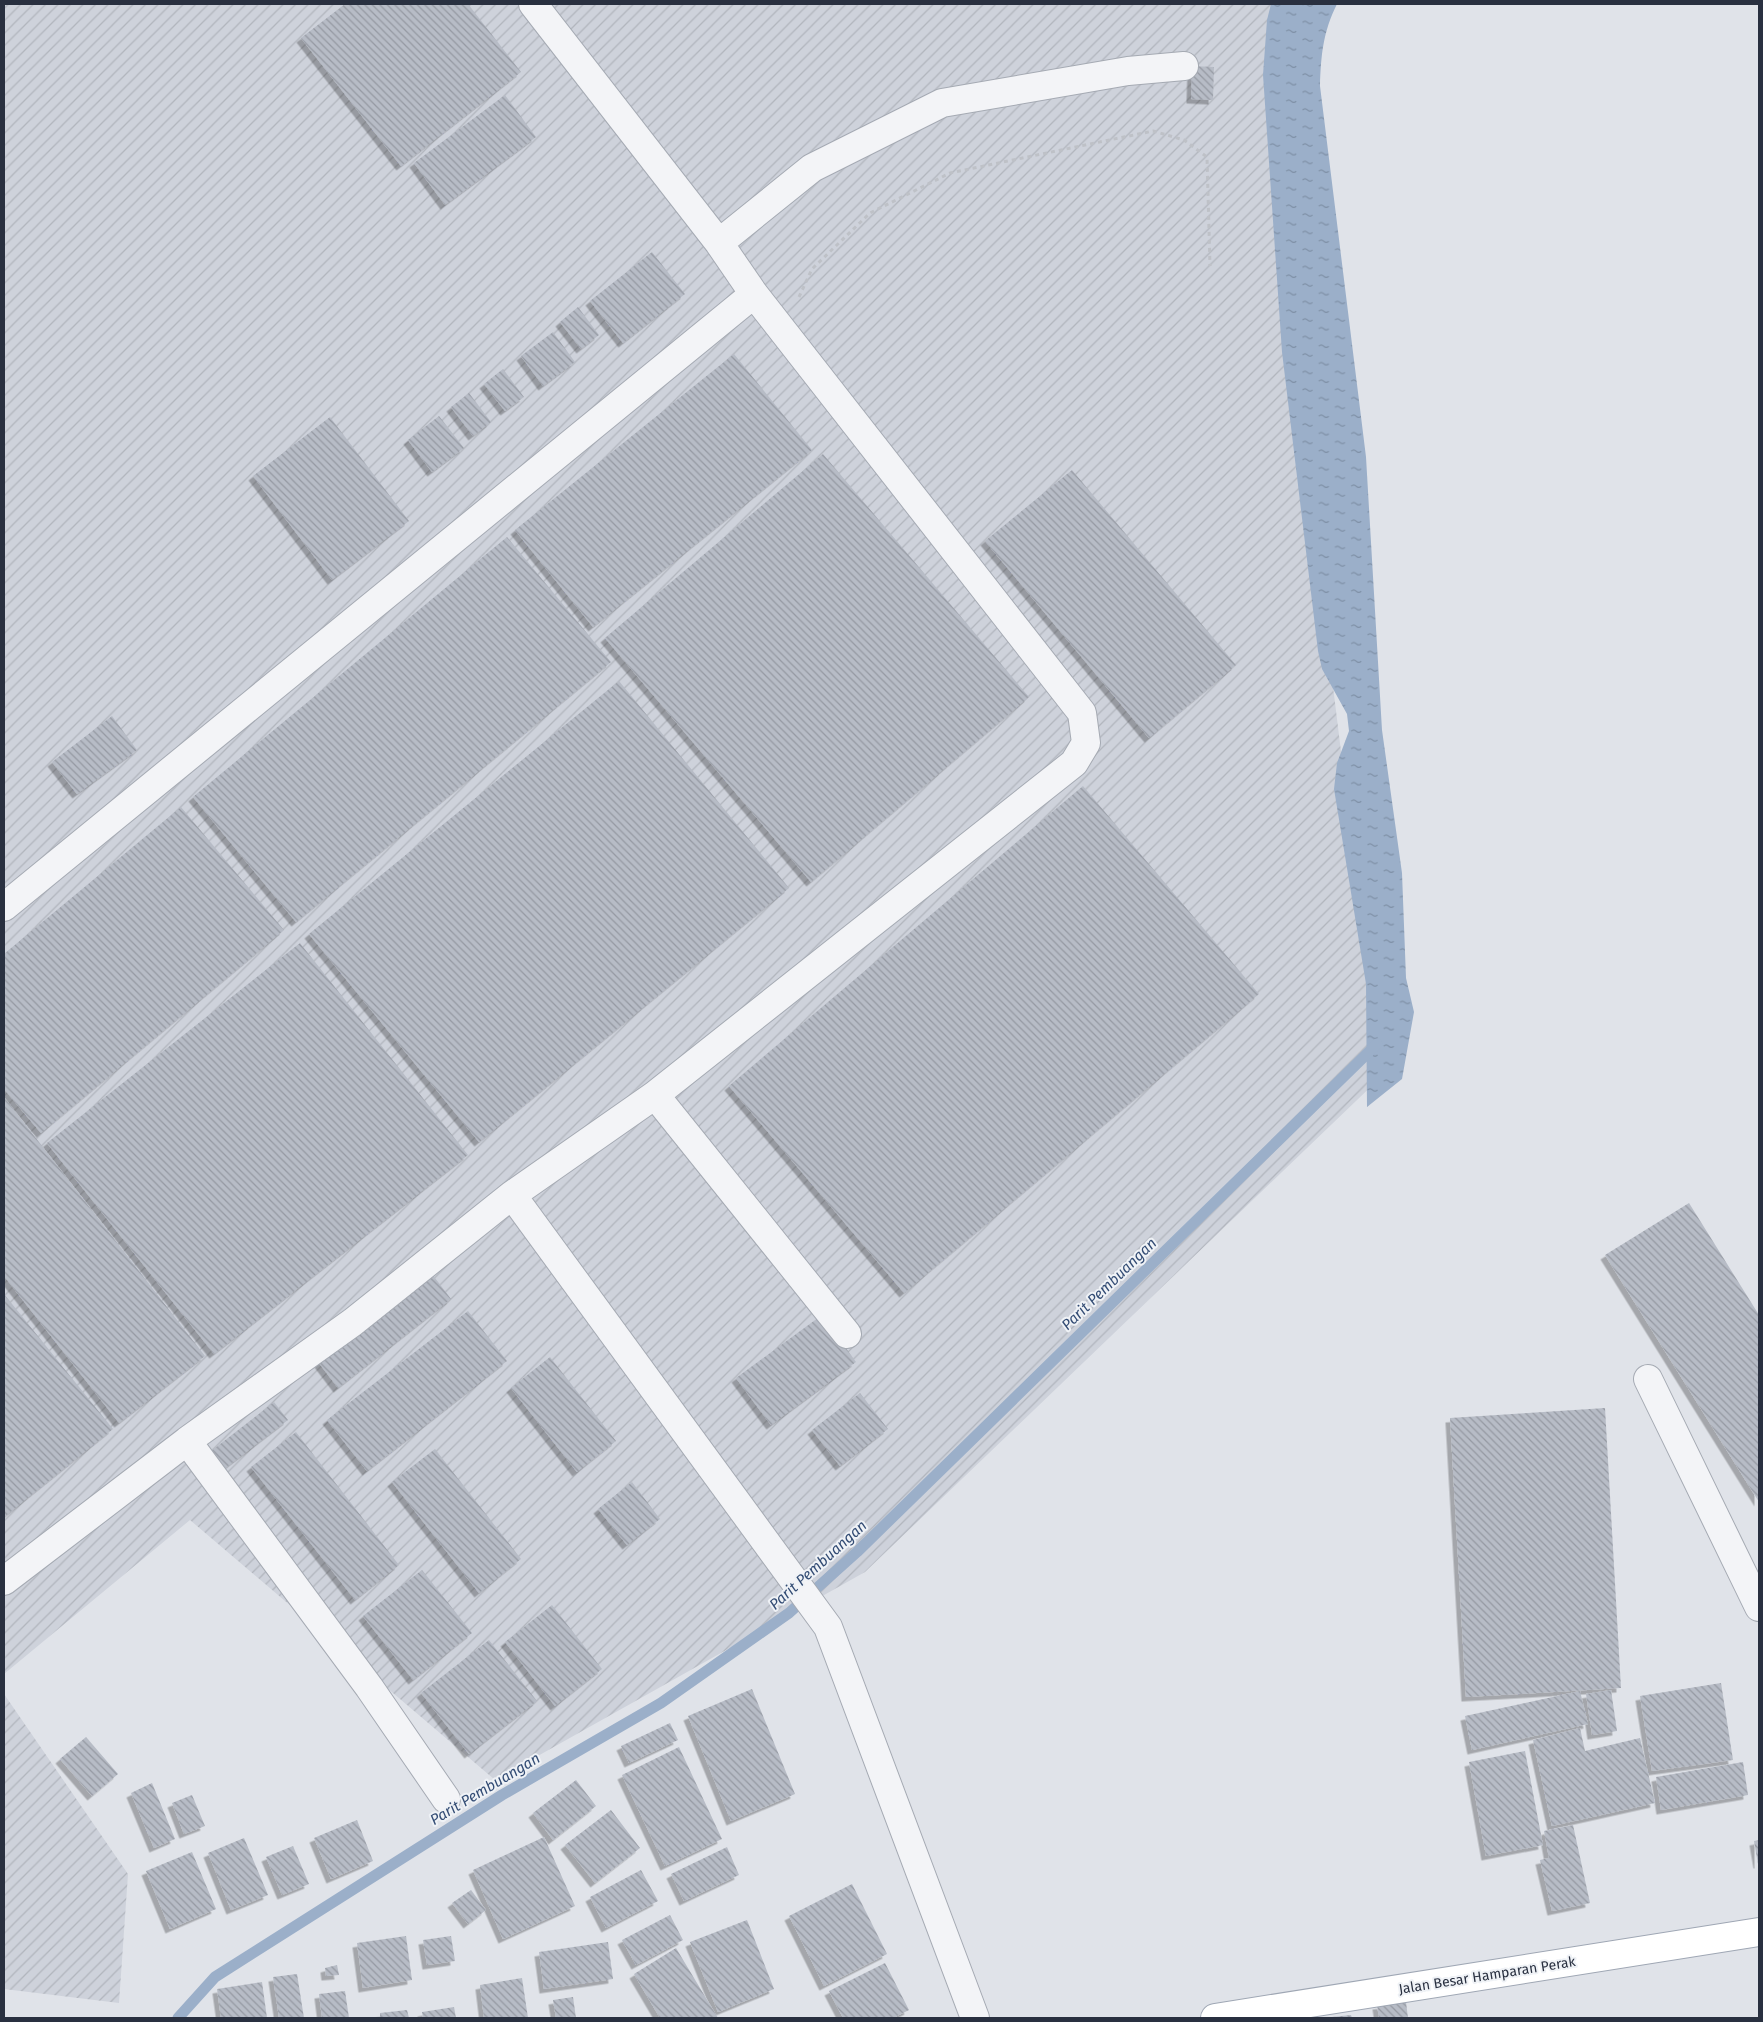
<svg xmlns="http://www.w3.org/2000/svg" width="1763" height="2022" font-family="'Fira Sans',sans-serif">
<defs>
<pattern id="industrial-furrows" width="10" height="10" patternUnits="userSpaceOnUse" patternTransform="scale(1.25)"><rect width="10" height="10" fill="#ced2db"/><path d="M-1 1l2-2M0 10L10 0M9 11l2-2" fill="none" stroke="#b1b5bd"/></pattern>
<pattern id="water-ripples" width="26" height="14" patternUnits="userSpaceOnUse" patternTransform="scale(1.25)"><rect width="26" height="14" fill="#9bafc9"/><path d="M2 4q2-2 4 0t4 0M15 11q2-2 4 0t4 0" fill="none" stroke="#7e8fa5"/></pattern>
<pattern id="building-back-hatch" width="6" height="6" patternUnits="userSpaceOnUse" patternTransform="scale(1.25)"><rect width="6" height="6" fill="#b7bcc6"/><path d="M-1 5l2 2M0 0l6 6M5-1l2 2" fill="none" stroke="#9599a2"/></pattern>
<filter id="shadow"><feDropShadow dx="-4.5" dy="4.5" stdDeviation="0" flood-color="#0004"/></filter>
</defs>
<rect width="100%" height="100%" fill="#e0e3e9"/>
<path fill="url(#industrial-furrows)" d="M4,4H1287L1330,662L1381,1077L865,1572L495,1780L190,1520L4,1674Z
M4,1694L128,1874L119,2003L4,1989Z"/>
<path fill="url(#water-ripples)" d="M1271,4H1337C1323,32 1321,55 1320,86L1366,457L1382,730L1402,873L1406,978L1414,1012L1402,1079L1367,1107L1366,984L1334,789L1337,763L1349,731L1347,714L1322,669L1318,651L1282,352L1263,75L1267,20Z"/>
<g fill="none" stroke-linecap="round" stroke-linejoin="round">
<path stroke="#9bafc9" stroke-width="11" d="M178,2018L215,1977L502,1795L661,1703L789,1613L857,1552L1377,1044"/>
</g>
<path fill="url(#building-back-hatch)" filter="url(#shadow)" d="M345,4H468L521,72L401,166L301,38Z
M1192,66L1214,67L1213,100L1191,99Z
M505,95L536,137L445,205L414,163Z
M652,252L685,294L623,343L590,301Z
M578,307L599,335L581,349L560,322Z
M553,332L575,362L543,386L521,356Z
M734,354L812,450L593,627L515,530Z
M503,369L524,397L505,411L484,384Z
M469,393L491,422L473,436L451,407Z
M439,416L464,448L432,472L408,440Z
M330,417L409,521L332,580L253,476Z
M823,454L1029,697L811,882L605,638Z
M1072,470L1236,665L1149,738L985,541Z
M507,537L611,662L296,922L193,797Z
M619,681L789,888L479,1142L309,934Z
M112,716L137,750L77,794L52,762Z
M1083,786L1259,994L904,1293L729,1086Z
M181,807L284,930L41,1133L4,1089V954Z
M300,943L468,1155L214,1354L47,1143Z
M4,1097L205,1356L119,1423L4,1276Z
M1689,1203L1759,1315V1502L1605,1255Z
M432,1274L451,1299L338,1388L319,1363Z
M4,1294L113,1429L4,1517Z
M468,1311L507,1361L367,1471L327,1420Z
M822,1315L856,1362L771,1425L736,1378Z
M550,1357L616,1441L577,1472L511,1388Z
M860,1393L888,1429L840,1466L812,1430Z
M274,1402L288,1420L224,1469L210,1452Z
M1605,1408L1621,1688L1466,1697L1450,1418Z
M296,1432L399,1565L355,1600L251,1467Z
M435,1449L521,1559L479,1593L392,1482Z
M632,1482L660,1519L627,1545L598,1509Z
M422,1570L472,1633L413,1680L363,1616Z
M552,1605L602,1669L555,1706L505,1642Z
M489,1640L537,1701L469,1754L421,1693Z
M1721,1683L1733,1760L1652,1771L1640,1696Z
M752,1689L795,1794L731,1821L688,1716Z
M1611,1690L1617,1731L1592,1735L1586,1694Z
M1580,1691L1588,1724L1472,1750L1465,1716Z
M670,1723L678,1740L629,1763L621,1746Z
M1580,1728L1585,1751L1640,1738L1655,1803L1552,1826L1533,1740Z
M86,1737L118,1774L92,1796L60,1759Z
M679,1747L722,1839L665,1866L622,1775Z
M1525,1751L1543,1845L1486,1856L1469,1762Z
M1743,1762L1748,1795L1661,1810L1656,1777Z
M576,1780L596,1806L553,1840L533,1813Z
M152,1783L175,1839L154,1848L131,1793Z
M192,1795L205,1826L184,1834L172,1803Z
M611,1810L640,1848L595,1883L565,1845Z
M357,1820L373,1861L331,1879L314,1838Z
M1573,1825L1590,1903L1552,1911L1540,1860L1549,1858L1544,1831Z
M544,1837L575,1906L503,1939L473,1870Z
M244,1838L268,1895L231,1910L208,1853Z
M1759,1840V1864H1758L1754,1841Z
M293,1846L309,1884L282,1895L266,1857Z
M727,1847L739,1875L684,1901L671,1874Z
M192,1852L216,1909L170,1929L146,1871Z
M641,1870L658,1901L606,1928L590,1897Z
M852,1884L887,1954L824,1986L789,1916Z
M471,1890L486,1910L468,1924L452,1903Z
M670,1915L683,1940L636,1965L622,1940Z
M747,1920L774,1989L718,2012L690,1942Z
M406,1936L412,1980L363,1988L357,1943Z
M451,1936L455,1961L427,1965L423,1940Z
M608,1942L613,1979L544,1989L539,1952Z
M676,1948L718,2018H660L634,1974Z
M885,1963L909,2010L893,2018H843L829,1991Z
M337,1965L339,1975L326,1976L325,1968Z
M297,1974L304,2018H279L273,1977Z
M522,1978L528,2018H484L480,1985Z
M262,1982L267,2018H221L217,1989Z
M345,1991L349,2018H322L319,1994Z
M573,1997L576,2018H556L553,2000Z
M1406,2002L1408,2018H1379L1377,2005Z
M454,2007L456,2018H423L422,2012Z
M407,2010L409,2018H380V2013Z
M1351,2015L1352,2018H1332V2017Z"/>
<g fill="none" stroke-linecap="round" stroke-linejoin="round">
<g stroke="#a5aab3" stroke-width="30">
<path id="minor" d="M533,4L719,243L754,294
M719,243L812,168L942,103L1128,71L1184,66
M4,907L754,294L1082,713L1086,743L1074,763L655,1095L512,1195
M655,1095L847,1334
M1648,1379L1759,1607
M4,1581L187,1441
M446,1799L369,1687L187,1441L353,1322L512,1195L828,1627L975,2018"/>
</g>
<g stroke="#9fa7b4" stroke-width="30">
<path id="major" d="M1215,2018L1759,1932"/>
</g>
<path stroke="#bec1c7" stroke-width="3" stroke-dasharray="4 4" stroke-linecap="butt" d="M799,297L812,269L870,213L950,173L1153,131L1184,140L1207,157L1210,266"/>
<use href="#minor" stroke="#f3f4f7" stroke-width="28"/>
<use href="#major" stroke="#fff" stroke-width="28"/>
</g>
<g text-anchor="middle" stroke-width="4" stroke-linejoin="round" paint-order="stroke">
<g font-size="14" fill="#293040" stroke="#eff2f6">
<text transform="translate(1487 1975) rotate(-9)" y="5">Jalan Besar Hamparan Perak</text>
</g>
<g font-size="15" font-style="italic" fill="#334c74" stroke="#eff2f6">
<text transform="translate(1109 1284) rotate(-44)" y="5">Parit Pembuangan</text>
<text transform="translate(818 1565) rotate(-42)" y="5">Parit Pembuangan</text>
<text transform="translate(485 1789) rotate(-31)" y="5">Parit Pembuangan</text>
</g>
</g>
<rect width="1763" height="2022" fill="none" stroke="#293040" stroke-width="10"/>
</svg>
